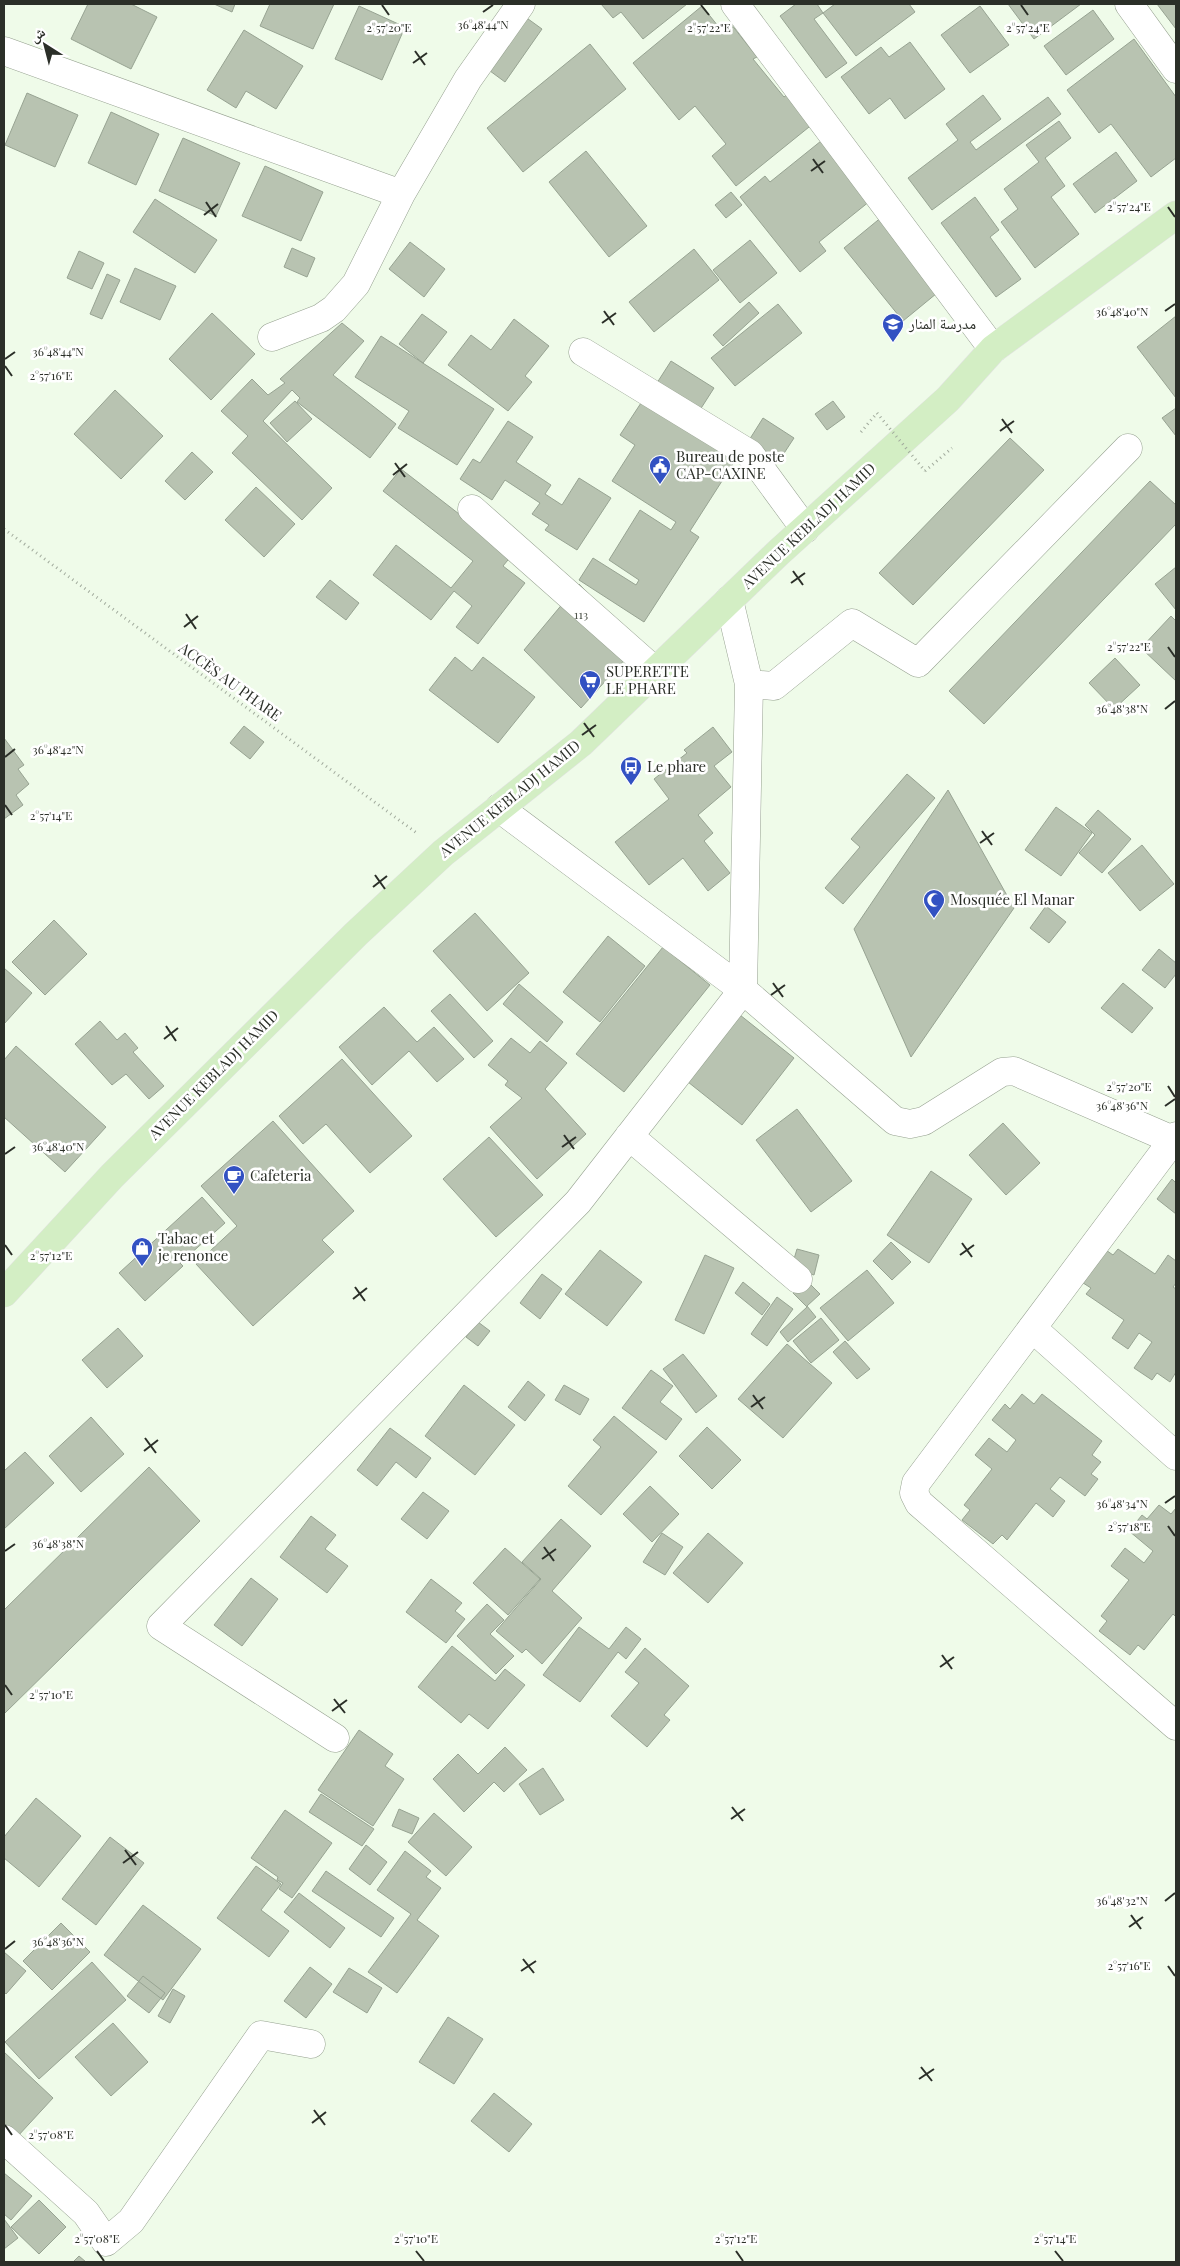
<svg xmlns="http://www.w3.org/2000/svg" width="1180" height="2266" font-family="'Playfair Display','Noto Naskh Arabic',serif">
<rect width="100%" height="100%" fill="#effbe9"/>
<path fill="#b8c3b1" stroke="#97a392" d="M88,4H131L157,17L131,69L71,39Z
M214,4H235L232,12Z
M270,4H334L313,49L260,26Z
M601,4H687L643,39L621,12L613,18Z
M796,4H817L823,13L814,19L847,63L826,78L780,16Z
M835,4H909L915,12L856,56L823,13Z
M1008,4H1081L1034,39Z
M1157,4H1176V29Z
M359,6L405,27L382,80L335,59Z
M702,6L722,31L731,24L757,57L753,59L784,97L789,93L814,123L736,186L712,156L726,144L695,106L679,120L633,63Z
M980,6L1009,45L970,73L941,35Z
M1093,10L1114,39L1066,75L1044,46Z
M524,16L542,29L505,82L486,68Z
M244,30L303,66L276,109L246,91L236,108L207,90Z
M1134,39L1176,97V158L1151,177L1111,124L1099,133L1067,90Z
M910,42L945,89L905,119L890,98L869,114L841,77L881,47L889,57Z
M590,44L626,89L523,172L487,128Z
M27,93L78,115L55,167L5,145Z
M983,95L1001,119L970,142L976,150L1048,97L1061,114L932,210L908,178L958,140L946,124Z
M111,112L159,134L136,185L88,163Z
M1059,121L1071,138L1045,158L1065,186L1051,197L1079,234L1035,268L1001,222L1018,209L1004,189L1039,162L1026,145Z
M183,138L240,163L216,216L159,191Z
M821,141L870,201L819,242L826,251L800,272L740,197L765,176L770,182Z
M586,151L647,226L609,257L549,182Z
M1116,152L1137,181L1095,213L1073,184Z
M265,166L323,192L301,241L242,216Z
M731,192L742,205L726,218L715,205Z
M975,197L999,230L990,237L1021,279L996,297L941,223Z
M155,199L217,240L195,273L133,232Z
M883,216L942,289L903,321L844,248Z
M750,240L777,273L740,303L713,270Z
M410,242L445,269L424,297L389,269Z
M292,248L315,258L307,277L284,267Z
M694,249L719,280L654,332L629,302Z
M79,251L104,263L92,289L67,278Z
M135,268L176,286L160,320L120,302Z
M107,274L120,280L102,319L90,314Z
M749,302L759,313L723,346L713,335Z
M778,304L802,333L735,386L711,358Z
M212,313L255,354L211,400L169,359Z
M422,314L447,332L423,363L399,344Z
M1176,316V398L1137,347Z
M514,319L549,346L525,376L532,382L508,411L448,365L471,335L491,350Z
M342,323L364,341L333,375L396,424L370,458L297,402L300,398L292,390L263,421L332,488L302,520L232,453L248,436L221,411L252,379L268,395L285,383L280,379Z
M381,336L494,409L457,465L398,428L409,411L355,377Z
M671,361L714,388L698,413L655,386Z
M115,390L163,436L121,479L74,434Z
M295,401L312,419L287,442L270,423Z
M833,401L845,417L827,430L815,414Z
M641,403L738,456L690,531L699,537L644,622L579,580L593,558L636,585L639,580L609,560L640,510L671,530L676,522L612,481L635,445L620,435Z
M1176,408V436L1162,418Z
M763,418L794,438L777,464L746,445Z
M508,421L533,437L516,462L551,485L545,494L562,505L579,478L611,498L577,550L545,530L549,525L532,514L540,503L505,480L492,500L460,479L473,459L480,463Z
M1010,438L1044,470L913,605L879,573Z
M192,452L213,472L185,500L165,481Z
M401,469L512,555L503,566L525,583L478,644L456,627L472,606L454,591L431,620L373,575L396,545L451,588L473,561L383,491Z
M1150,481L1176,505V524L984,724L949,691Z
M256,487L295,524L264,557L225,520Z
M1176,567V610L1155,584Z
M330,580L359,603L346,620L316,597Z
M579,584L637,646L581,708L524,650Z
M1171,616L1176,621V681L1141,648Z
M455,657L472,671L483,657L535,697L498,743L429,690Z
M1115,658L1140,685L1114,709L1089,683Z
M244,726L264,742L250,759L230,743Z
M713,727L732,752L714,766L731,787L698,815L713,833L704,841L730,873L708,891L683,858L649,885L615,842L669,799L654,779L687,753L684,750Z
M4,738L24,765L18,769L29,784L16,795L23,805L4,819Z
M907,774L935,798L843,904L825,888L860,847L851,839Z
M948,790L1014,908L911,1057L854,929Z
M1056,807L1092,833L1061,876L1025,850Z
M1098,810L1131,839L1102,873L1079,853L1095,835L1085,825Z
M1142,845L1174,884L1140,911L1108,873Z
M1046,906L1066,922L1049,943L1030,928Z
M475,913L529,973L487,1011L433,951Z
M54,920L87,954L45,995L12,962Z
M608,936L645,966L600,1022L563,992Z
M663,947L710,985L624,1092L576,1054Z
M1159,949L1176,963V974L1165,988L1142,970Z
M4,968L32,993L4,1024Z
M1123,983L1153,1008L1132,1033L1101,1008Z
M519,984L563,1022L547,1042L503,1004Z
M450,994L493,1041L474,1058L431,1011Z
M384,1007L417,1042L434,1027L464,1059L437,1082L409,1051L372,1085L339,1047Z
M740,1015L794,1058L742,1125L688,1082Z
M100,1021L117,1040L125,1033L138,1048L133,1052L164,1086L149,1099L126,1074L112,1085L75,1044Z
M511,1038L530,1053L540,1041L567,1063L545,1089L586,1134L537,1179L490,1127L522,1098L505,1085L508,1081L488,1065Z
M16,1046L106,1127L65,1172L4,1117V1060Z
M342,1059L412,1136L370,1173L326,1124L303,1144L279,1116Z
M797,1109L852,1181L811,1212L756,1140Z
M273,1121L354,1211L322,1240L334,1252L253,1326L196,1264L237,1226L201,1186Z
M1003,1123L1040,1163L1006,1195L969,1155Z
M489,1137L543,1195L496,1237L443,1179Z
M931,1171L972,1199L929,1263L887,1235Z
M1172,1179L1176,1183V1214L1157,1199Z
M202,1197L225,1223L180,1263L183,1266L145,1301L119,1273Z
M891,1242L911,1262L892,1280L873,1261Z
M1103,1248L1113,1255L1118,1249L1155,1274L1168,1255L1176,1261V1283L1173,1287L1176,1289V1372L1170,1382L1157,1373L1152,1380L1134,1368L1152,1342L1139,1333L1128,1349L1112,1338L1124,1320L1086,1294L1091,1288L1080,1281Z
M797,1249L819,1255L814,1275L791,1269Z
M600,1250L642,1282L607,1326L565,1294Z
M705,1255L734,1268L704,1334L675,1320Z
M867,1270L894,1303L848,1341L820,1308Z
M542,1274L562,1289L540,1319L520,1303Z
M807,1281L820,1294L807,1306L816,1317L788,1342L780,1332L807,1307L793,1293Z
M743,1282L770,1304L762,1315L735,1293Z
M777,1297L793,1309L767,1346L751,1334Z
M821,1318L839,1340L811,1363L793,1341Z
M478,1322L490,1331L478,1346L466,1337Z
M118,1328L143,1356L107,1388L82,1360Z
M845,1341L870,1369L857,1379L833,1352Z
M787,1344L832,1383L783,1438L738,1399Z
M683,1354L717,1396L696,1413L663,1369Z
M651,1370L673,1386L660,1402L682,1419L666,1440L622,1408Z
M528,1381L545,1395L525,1421L508,1407Z
M464,1385L515,1425L475,1475L425,1436Z
M564,1385L589,1399L580,1415L555,1400Z
M1022,1394L1034,1404L1042,1394L1102,1441L1092,1455L1101,1462L1091,1474L1098,1479L1085,1496L1060,1477L1050,1489L1065,1501L1053,1517L1036,1503L1007,1540L1002,1535L993,1544L962,1520L970,1510L964,1505L992,1469L975,1455L989,1438L1007,1452L1016,1440L992,1420L1005,1404L1010,1409Z
M614,1416L657,1452L601,1515L568,1486L601,1447L593,1440Z
M91,1417L124,1454L81,1492L49,1456Z
M707,1427L741,1460L712,1489L679,1456Z
M390,1428L431,1458L416,1478L396,1462L377,1486L357,1470Z
M25,1452L54,1483L4,1529V1471Z
M149,1467L200,1521L4,1714V1610Z
M650,1486L679,1514L652,1542L623,1514Z
M423,1492L449,1511L427,1539L401,1519Z
M1159,1505L1171,1514L1176,1508V1617L1173,1614L1144,1650L1138,1645L1130,1655L1099,1631L1107,1621L1101,1616L1129,1580L1111,1566L1125,1548L1144,1563L1153,1551L1129,1531L1142,1515L1147,1519Z
M311,1516L336,1535L325,1549L348,1566L327,1593L280,1557Z
M561,1519L591,1546L552,1591L582,1618L542,1664L526,1649L522,1653L496,1631L541,1579L522,1562Z
M662,1533L683,1547L665,1575L643,1562Z
M708,1533L743,1563L708,1603L673,1573Z
M505,1548L540,1579L508,1615L473,1583Z
M251,1578L278,1599L242,1646L214,1625Z
M431,1579L462,1603L455,1611L465,1619L446,1643L406,1612Z
M487,1604L504,1620L490,1634L514,1656L496,1674L457,1636Z
M579,1627L609,1649L626,1627L641,1639L626,1659L618,1652L580,1702L543,1675Z
M452,1646L495,1681L505,1669L525,1685L488,1729L469,1714L461,1723L418,1687Z
M645,1648L689,1686L664,1715L670,1720L647,1747L611,1716L639,1683L625,1672Z
M359,1730L393,1754L385,1766L404,1779L373,1826L318,1790Z
M505,1747L527,1770L504,1792L494,1782L464,1812L433,1779L458,1754L478,1774Z
M543,1768L564,1800L540,1815L519,1784Z
M321,1794L374,1829L362,1846L309,1812Z
M36,1798L81,1836L39,1887L4,1858V1837Z
M399,1809L419,1818L412,1834L392,1826Z
M285,1810L332,1843L292,1898L279,1889L283,1883L277,1880L278,1877L251,1858Z
M434,1813L472,1847L446,1876L408,1842Z
M110,1837L144,1863L96,1925L62,1899Z
M366,1845L387,1862L370,1885L349,1869Z
M405,1851L431,1871L426,1877L441,1888L417,1920L439,1936L397,1993L368,1972L411,1914L377,1890Z
M256,1866L281,1884L261,1910L289,1931L269,1957L217,1918Z
M326,1871L394,1918L381,1937L312,1891Z
M299,1893L345,1928L330,1948L284,1912Z
M143,1905L201,1949L163,2000L104,1955Z
M61,1923L90,1952L52,1990L23,1961Z
M4,1952L26,1971L6,1994L4,1992Z
M92,1962L126,2000L39,2079L5,2042Z
M310,1967L332,1984L306,2018L284,2001Z
M349,1968L382,1988L367,2013L333,1992Z
M143,1976L165,1993L149,2013L127,1996Z
M173,1989L185,1996L170,2023L158,2016Z
M448,2017L483,2039L454,2084L419,2062Z
M113,2023L148,2062L111,2096L75,2057Z
M4,2052L53,2098L17,2137L4,2124Z
M494,2093L532,2124L509,2152L471,2121Z
M4,2173L32,2196L11,2220L4,2214Z
M39,2200L66,2227L39,2254L11,2227Z
M4,2219L18,2238L4,2249Z
M79,2256L86,2262H73Z"/>
<g fill="none" stroke-linecap="round" stroke-linejoin="round">
<g stroke="#96a190" stroke-width="29">
<path id="minor" d="M735,4L993,349
M1129,4L1176,69
M4,51L401,194
M272,337L321,318L334,309L356,284L401,194L468,79L521,4
M583,352L750,454L805,529
M472,509L655,671
M749,684L774,686L852,623L918,663L1128,448
M499,808L743,990L895,1121L910,1124L924,1121L1002,1072L1014,1071L1173,1140
M629,1136L798,1279
M1176,1136L916,1483L914,1493L919,1503L1176,1726
M1032,1328L1176,1456
M335,1738L161,1626L578,1202L743,990L749,684L729,600
M4,2139L86,2213L106,2242L131,2221L261,2035L311,2044"/>
</g>
<g stroke="#e1e2e1" stroke-width="29">
<path id="primary" d="M4,1293L112,1176L356,934L443,853L581,743L778,553L948,399L993,349L1176,215"/>
</g>
<path stroke="#a2ab9d" stroke-width="3" stroke-dasharray="1 4" stroke-linecap="butt" d="M861,432L877,413
M925,471L952,448
M4,529L418,834"/>
<use href="#minor" stroke="#fff" stroke-width="28"/>
<use href="#primary" stroke="#d3eec4" stroke-width="28"/>
<path stroke="#a2ab9d" stroke-width="3" stroke-dasharray="1 4" stroke-linecap="butt" d="M877,413L925,471"/>
</g>
<path fill="none" stroke="#2b2f28" stroke-width="2" d="M382,5L389,15M701,5L709,15M1021,5L1028,15M483,12L493,5M415,51L425,65M413,63L427,53M813,159L823,173M811,171L825,161M206,202L216,217M1168,207L1175,217M204,215L218,204M604,311L614,325M1165,311L1175,304M602,323L616,313M5,359L15,352M5,366L12,376M1002,419L1012,433M1000,431L1014,421M395,463L405,477M393,475L407,464M793,571L803,585M791,583L805,573M186,614L196,629M184,627L198,616M1168,647L1175,657M1165,709L1175,701M584,723L594,737M582,735L596,725M5,757L15,749M5,805L12,815M982,831L992,845M980,843L994,833M375,875L385,889M373,887L387,876M773,983L783,997M771,995L785,985M166,1026L176,1041M164,1039L178,1028M1168,1086L1175,1097M1165,1106L1175,1099M564,1135L574,1149M562,1147L576,1137M5,1154L15,1147M962,1243L972,1257M5,1245L12,1255M960,1255L974,1245M355,1287L365,1301M353,1299L367,1288M753,1395L763,1409M751,1407L765,1397M145,1438L156,1453M144,1451L158,1440M1165,1503L1175,1496M1168,1526L1175,1536M544,1547L554,1561M5,1551L15,1544M542,1559L556,1549M942,1655L952,1669M940,1667L954,1657M5,1685L12,1695M334,1699L345,1713M332,1711L347,1700M732,1807L743,1821M731,1819L745,1809M125,1850L136,1865M123,1863L138,1852M1165,1901L1175,1893M1131,1915L1141,1929M1129,1927L1143,1917M5,1949L15,1941M523,1959L534,1973M1168,1966L1175,1976M521,1971L536,1961M921,2067L932,2081M919,2079L934,2069M314,2110L325,2125M312,2123L326,2112M5,2125L12,2135M97,2251L104,2261M416,2251L424,2261M736,2251L743,2261M1055,2251L1063,2261"/>
<defs>
<g id="school-pin" transform="scale(1.125)"><path d="M0 17L-7.5 6A9.5 9.5 0 1 1 7.5 6Z" fill="#3251c2" stroke="#fff"/><path d="M0-5L7-2L0 1L-7-2ZM-4 1L0 2.5L4 1V4Q0 6-4 4Z" fill="#fff"/></g>
<g id="civic-pin" transform="scale(1.125)"><path d="M0 17L-7.5 6A9.5 9.5 0 1 1 7.5 6Z" fill="#3251c2" stroke="#fff"/><path d="M-.6-6.5H3V-4.5H.6V-3L4-1V1h2V6H-6V1h2V-1L-.6-3ZM-1.2 2.5V6h2.4V2.5Z" fill="#fff"/></g>
<g id="supermarket-pin" transform="scale(1.125)"><path d="M0 17L-7.5 6A9.5 9.5 0 1 1 7.5 6Z" fill="#3251c2" stroke="#fff"/><path d="M-6-5.5h2.5l.6 2H6L4.5 2H-2.5L-4.4-4H-6ZM-1.5 3.2a1.3 1.3 0 1 0 .1 0ZM3 3.2a1.3 1.3 0 1 0 .1 0Z" fill="#fff"/></g>
<g id="bus-pin" transform="scale(1.125)"><path d="M0 17L-7.5 6A9.5 9.5 0 1 1 7.5 6Z" fill="#3251c2" stroke="#fff"/><path d="M-5-6H5V4H4V6H2V4H-2V6H-4V4H-5ZM-3.5-4V0h7V-4ZM-3.5 1.2v1.5H-2V1.2ZM2 1.2v1.5H3.5V1.2Z" fill="#fff"/></g>
<g id="mosque-pin" transform="scale(1.125)"><path d="M0 17L-7.5 6A9.5 9.5 0 1 1 7.5 6Z" fill="#3251c2" stroke="#fff"/><path d="M3.5-4.9A6 6 0 1 0 3.5 4.9A5 5 0 1 1 3.5-4.9Z" fill="#fff"/></g>
<g id="cafe-pin" transform="scale(1.125)"><path d="M0 17L-7.5 6A9.5 9.5 0 1 1 7.5 6Z" fill="#3251c2" stroke="#fff"/><path d="M-5.5-4.5H6V0H3Q3 3.5 0 3.5H-2.5Q-5.5 3.5-5.5 0ZM3-3.2v2h1.7v-2ZM-6 4.5H4V6H-6Z" fill="#fff"/></g>
<g id="shop-pin" transform="scale(1.125)"><path d="M0 17L-7.5 6A9.5 9.5 0 1 1 7.5 6Z" fill="#3251c2" stroke="#fff"/><path d="M-5-2.5h2.3a2.7 3.5 0 0 1 5.4 0H5L5.5 6h-11ZM-1.5-2.5h3a1.5 2.3 0 0 0-3 0Z" fill="#fff"/></g>
</defs>
<g fill-rule="evenodd">
<use href="#school-pin" x="893" y="324"/>
<use href="#civic-pin" x="660" y="466"/>
<use href="#supermarket-pin" x="590" y="681"/>
<use href="#bus-pin" x="631" y="767"/>
<use href="#mosque-pin" x="934" y="900"/>
<use href="#cafe-pin" x="234" y="1176"/>
<use href="#shop-pin" x="142" y="1248"/>
</g>
<g text-anchor="middle" stroke-width="5" stroke-linejoin="round" paint-order="stroke">
<g font-size="12" fill="#4e544a">
<text x="581" y="619">113</text>
</g>
<g font-size="15" fill="#2b2f28" stroke="#fff" text-anchor="start">
<text x="909" y="329">مدرسة المنار</text>
<text x="676" y="462">Bureau de poste<tspan x="676" dy="17">CAP-CAXINE</tspan></text>
<text x="606" y="677">SUPERETTE<tspan x="606" dy="17">LE PHARE</tspan></text>
<text x="647" y="772">Le phare</text>
<text x="950" y="905">Mosquée El Manar</text>
<text x="250" y="1181">Cafeteria</text>
<text x="158" y="1244">Tabac et<tspan x="158" dy="17">je renonce</tspan></text>
</g>
<g font-size="15" fill="#2b2f28" stroke="#fff">
<text transform="translate(809 526) rotate(-43)" y="5">AVENUE KEBLADJ HAMID</text>
<text transform="translate(230 682) rotate(36)" y="5">ACCÈS AU PHARE</text>
<text transform="translate(510 799) rotate(-39)" y="5">AVENUE KEBLADJ HAMID</text>
<text transform="translate(214 1075) rotate(-45)" y="5">AVENUE KEBLADJ HAMID</text>
</g>
</g>
<g font-size="12" text-anchor="middle" fill="#2b2f28" stroke="#fff" stroke-width="5" stroke-linejoin="round" paint-order="stroke">
<text x="483" y="29">36°48'44"N</text>
<text x="389" y="32">2°57'20"E</text>
<text x="709" y="32">2°57'22"E</text>
<text x="1028" y="32">2°57'24"E</text>
<text x="1129" y="211">2°57'24"E</text>
<text x="1122" y="316">36°48'40"N</text>
<text x="58" y="356">36°48'44"N</text>
<text x="51" y="380">2°57'16"E</text>
<text x="1129" y="651">2°57'22"E</text>
<text x="1122" y="713">36°48'38"N</text>
<text x="58" y="754">36°48'42"N</text>
<text x="51" y="820">2°57'14"E</text>
<text x="1129" y="1091">2°57'20"E</text>
<text x="1122" y="1110">36°48'36"N</text>
<text x="58" y="1151">36°48'40"N</text>
<text x="51" y="1260">2°57'12"E</text>
<text x="1122" y="1508">36°48'34"N</text>
<text x="1129" y="1531">2°57'18"E</text>
<text x="58" y="1548">36°48'38"N</text>
<text x="51" y="1699">2°57'10"E</text>
<text x="1122" y="1905">36°48'32"N</text>
<text x="58" y="1946">36°48'36"N</text>
<text x="1129" y="1970">2°57'16"E</text>
<text x="51" y="2139">2°57'08"E</text>
<text x="97" y="2243">2°57'08"E</text>
<text x="416" y="2243">2°57'10"E</text>
<text x="736" y="2243">2°57'12"E</text>
<text x="1055" y="2243">2°57'14"E</text>
</g>
<rect width="1180" height="2266" fill="none" stroke="#2b2f28" stroke-width="10"/>
<g transform="translate(45 45) rotate(324)" stroke="#ffffff" stroke-width="4" paint-order="stroke">
<path d="M0-4L9 19L0 12L-9 19Z" fill="#2b2f28"/>
<text y="-8" font-size="14" font-weight="bold" text-anchor="middle" fill="#2b2f28">ش</text>
</g>
</svg>
